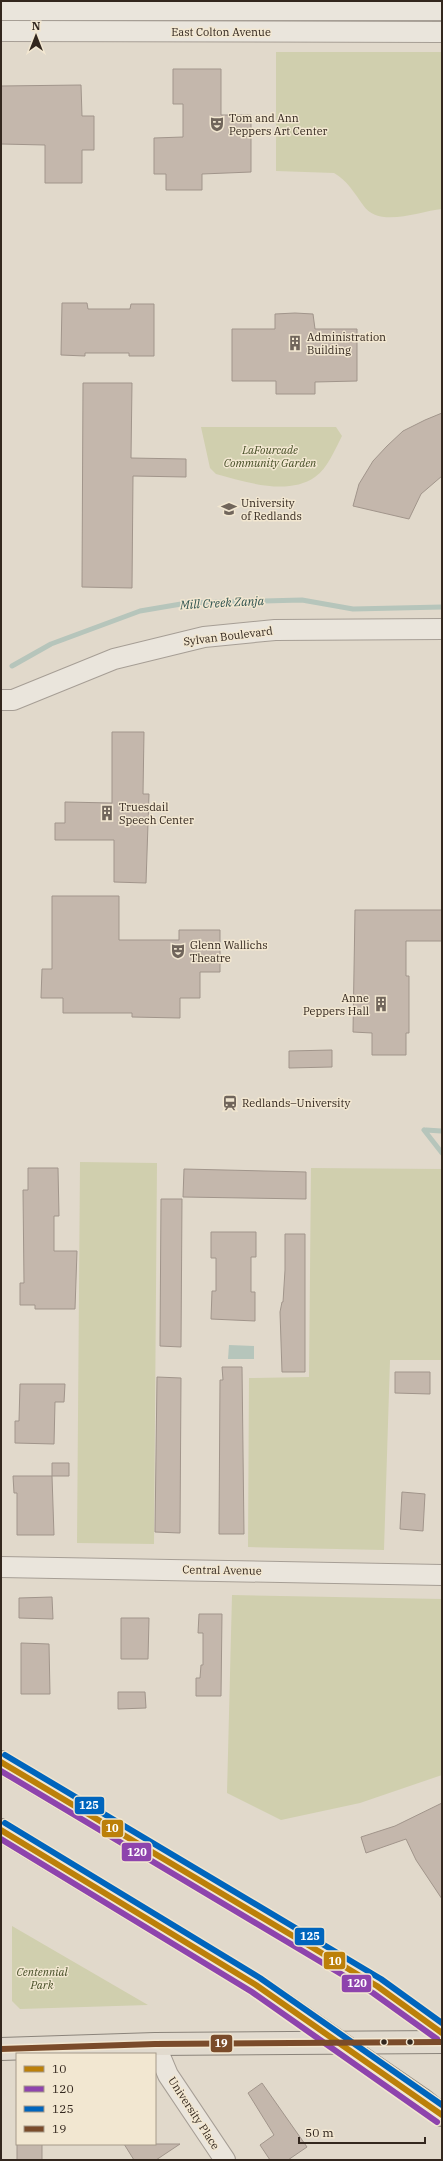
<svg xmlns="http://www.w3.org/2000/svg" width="443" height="2161" font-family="'IBM Plex Serif',serif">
<rect width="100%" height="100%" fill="#e1d9cb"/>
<path fill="#d0cfae" d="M276,52H442V209C419,211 379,229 363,205C355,194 347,180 334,173L276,171Z
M201,427H336L342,436C335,449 328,468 315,477C288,496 245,482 216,474L210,468Z
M80,1162L157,1163L154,1544L77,1543Z
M311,1168L442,1169V1360H390L384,1550L248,1547L249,1378L309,1377Z
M232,1595L442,1599V1775L360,1803L281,1820L227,1793Z
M12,1926L148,2005L20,2009L12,2001Z"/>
<path fill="#b6c5bb" d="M229,1345L254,1346V1359H228Z"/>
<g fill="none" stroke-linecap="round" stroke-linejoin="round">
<path stroke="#b6c5bb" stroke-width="5" d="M12,666L51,644L140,611L187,603L302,600L353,609L442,607
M424,1130L442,1153
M426,1130L441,1131"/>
</g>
<path fill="#c4b7ac" stroke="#a1958b" d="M173,69H221V115H251V172L202,174V190H166V174H154V138L183,137V104H173Z
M81,85L82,116H94V150H82V183H45V145L1,144V86Z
M62,303H87L88,309H130L131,304H154V356H129V353H85V356L61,355Z
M295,313L313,314L315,329H357V381L315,382V394H276V381H232V329H275V314Z
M83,383H132L131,458L186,459V477L133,476L132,588L82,587Z
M442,413V476L421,494L409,519L353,506L359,484L373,461L387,446L403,431L425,420Z
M112,732H144L143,794H149L146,883L114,882V840H55V823H65V802L112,803Z
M52,896H119V940H179V930H220V972H200V998H180V1018L132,1017V1013H63V998H41L42,969H52Z
M355,910H442V941H406V976H409V1033H406V1055H372V1033L353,1032Z
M332,1050V1067L289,1068V1051Z
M28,1168H58L59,1216H54V1251H77L75,1309H35V1305H20V1283H24L23,1190H28Z
M184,1169L306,1172V1199L183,1197Z
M161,1199H182L181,1347L160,1346Z
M211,1232H256V1257H251V1292H255V1321L211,1319L212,1291H216V1258H211Z
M285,1234H305V1372H282L280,1312L282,1302H283L285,1270Z
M222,1367H242L244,1534H219L220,1380H223Z
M395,1372H430V1394L395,1393Z
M157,1377L181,1378L180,1533L155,1532Z
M20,1384H65L64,1402H55L54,1444L15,1443V1421H19Z
M52,1463H69V1476H52Z
M13,1476H52L54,1535H17V1493H14Z
M402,1492L425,1494L423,1531L400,1529Z
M52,1597L53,1619L19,1618V1598Z
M199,1614H222L221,1696H196V1678H200L201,1665H203V1633H198Z
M121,1618H149L148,1659H121Z
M21,1643L49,1644L50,1694H21Z
M118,1692H145L146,1708L118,1709Z
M442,1803V1899L416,1860L406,1839L366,1853L361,1837L395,1826Z
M262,2083L307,2147L288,2160H270L260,2145L274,2135L248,2093Z
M17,2144H42V2160H17Z
M124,2144H180L156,2160H134Z"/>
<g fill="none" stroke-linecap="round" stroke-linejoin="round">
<g stroke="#a69e95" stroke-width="22">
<path id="minor" d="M1,10H442
M1,31L442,32
M1,700H13L114,659L204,637L275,630L442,629
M1,1567L442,1575
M155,2044L168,2075L225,2160"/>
</g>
<g stroke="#8b847b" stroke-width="24">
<path id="major" d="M1,2049L155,2044L442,2042"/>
</g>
<g stroke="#8b847b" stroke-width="24">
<path id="highway" d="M1,1762L377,1986L442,2033
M1,1830L256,1985
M423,2100L442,2115"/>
</g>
<use href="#minor" stroke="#eae5dc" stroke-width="20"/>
<use href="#major" stroke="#e1dace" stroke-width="22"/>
<use href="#highway" stroke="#d4cabc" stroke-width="22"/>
<g stroke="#8b847b" stroke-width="24" stroke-linecap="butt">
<path id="highway-bridge" d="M256,1985L423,2100"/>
</g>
<use href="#highway-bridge" stroke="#d4cabc" stroke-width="22"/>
<g stroke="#f2e7d1" stroke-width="9">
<path id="bus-1" d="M1,1762L377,1986L442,2033
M1,1830L256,1985L442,2115"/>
</g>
<g stroke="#f2e7d1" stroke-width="9">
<path id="bus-2" d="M1,1771L373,1993L437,2039
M1,1839L252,1992L437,2122"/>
</g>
<g stroke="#f2e7d1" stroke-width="9">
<path id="bus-3" d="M5,1755L381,1979L442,2023
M5,1823L260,1978L442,2105"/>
</g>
<g stroke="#f2e7d1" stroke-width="9">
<path id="bus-4" d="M1,2049L155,2044L442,2042"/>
</g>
<use href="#bus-1" stroke="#bc8009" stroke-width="6"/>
<use href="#bus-2" stroke="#8e44ad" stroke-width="6"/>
<use href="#bus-3" stroke="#0065bd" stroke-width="6"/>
<use href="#bus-4" stroke="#7a4b2a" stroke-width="6"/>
</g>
<defs>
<g id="theatre-bare" transform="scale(1.2)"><path d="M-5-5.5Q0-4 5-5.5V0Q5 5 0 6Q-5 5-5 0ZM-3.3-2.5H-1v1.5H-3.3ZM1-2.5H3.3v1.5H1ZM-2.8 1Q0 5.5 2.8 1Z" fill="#70655b" stroke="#f2e7d1" stroke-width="2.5" paint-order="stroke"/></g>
<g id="building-bare" transform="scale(1.2)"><path d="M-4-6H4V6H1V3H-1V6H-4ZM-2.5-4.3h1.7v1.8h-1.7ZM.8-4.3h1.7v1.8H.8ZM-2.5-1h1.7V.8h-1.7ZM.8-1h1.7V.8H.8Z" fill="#70655b" stroke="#f2e7d1" stroke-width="2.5" paint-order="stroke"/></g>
<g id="university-bare" transform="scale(1.2)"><path d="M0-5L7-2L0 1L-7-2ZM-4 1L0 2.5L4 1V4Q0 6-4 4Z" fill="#70655b" stroke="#f2e7d1" stroke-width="2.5" paint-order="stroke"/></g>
<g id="station-bare" transform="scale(1.2)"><path d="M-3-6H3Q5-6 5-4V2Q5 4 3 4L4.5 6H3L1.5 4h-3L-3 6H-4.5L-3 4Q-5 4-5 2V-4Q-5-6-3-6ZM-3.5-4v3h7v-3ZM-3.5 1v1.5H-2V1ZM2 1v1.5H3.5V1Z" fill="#70655b" stroke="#f2e7d1" stroke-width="2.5" paint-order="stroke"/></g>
</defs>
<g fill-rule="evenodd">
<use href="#theatre-bare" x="217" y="124"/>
<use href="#building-bare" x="295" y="343"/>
<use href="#university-bare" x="229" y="509"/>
<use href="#building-bare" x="107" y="813"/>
<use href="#theatre-bare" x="178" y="951"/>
<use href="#building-bare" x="381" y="1004"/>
<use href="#station-bare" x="230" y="1103"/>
</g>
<g fill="#33271e" stroke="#f2e7d1" stroke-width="1.5">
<circle cx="384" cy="2042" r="3.5"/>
<circle cx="410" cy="2042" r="3.5"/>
</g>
<g text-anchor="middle" stroke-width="3" stroke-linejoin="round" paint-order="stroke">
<g font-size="11" fill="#33271e" stroke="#f2e7d1">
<text x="221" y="36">East Colton Avenue</text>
<text transform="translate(228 636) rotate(-7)" y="4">Sylvan Boulevard</text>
<text transform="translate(222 1570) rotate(1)" y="4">Central Avenue</text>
<text transform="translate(194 2113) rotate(57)" y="4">University Place</text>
</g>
<g font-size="11" fill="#33271e" stroke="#f2e7d1" text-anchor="start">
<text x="229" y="122">Tom and Ann<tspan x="229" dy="13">Peppers Art Center</tspan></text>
<text x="307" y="341">Administration<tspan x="307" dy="13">Building</tspan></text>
<text x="241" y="507">University<tspan x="241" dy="13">of Redlands</tspan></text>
<text x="119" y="811">Truesdail<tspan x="119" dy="13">Speech Center</tspan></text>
<text x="190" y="949">Glenn Wallichs<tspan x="190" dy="13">Theatre</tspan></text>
<text x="369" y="1002" text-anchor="end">Anne<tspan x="369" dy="13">Peppers Hall</tspan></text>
<text x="242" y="1107">Redlands–University</text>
</g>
<g font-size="11" font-style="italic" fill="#464e26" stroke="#f2e7d1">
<text x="270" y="454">LaFourcade<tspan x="270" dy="13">Community Garden</tspan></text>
<text x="42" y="1976">Centennial<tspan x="42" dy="13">Park</tspan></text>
</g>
<g font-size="12" font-style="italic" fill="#2e524e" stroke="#f2e7d1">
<text transform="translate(222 603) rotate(-3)" y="4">Mill Creek Zanja</text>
</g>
</g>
<g stroke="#f2e7d1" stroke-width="1.5">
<rect x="74" y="1796" width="31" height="19" rx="4" fill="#0065bd"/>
<rect x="101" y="1819" width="23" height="19" rx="4" fill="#bc8009"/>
<rect x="121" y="1842" width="31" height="20" rx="4" fill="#8e44ad"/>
<rect x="294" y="1927" width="31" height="19" rx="4" fill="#0065bd"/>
<rect x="323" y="1951" width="23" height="19" rx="4" fill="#bc8009"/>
<rect x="341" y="1974" width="31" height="19" rx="4" fill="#8e44ad"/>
<rect x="210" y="2034" width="23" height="19" rx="4" fill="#7a4b2a"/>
</g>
<g font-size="11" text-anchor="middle" font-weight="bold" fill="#fff">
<text x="89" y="1809">125</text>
<text x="112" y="1832">10</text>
<text x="137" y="1856">120</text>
<text x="310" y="1940">125</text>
<text x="335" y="1965">10</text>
<text x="357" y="1987">120</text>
<text x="221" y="2047">19</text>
</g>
<rect width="443" height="2161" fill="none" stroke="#33271e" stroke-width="4"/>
<rect x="16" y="2053" width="140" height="92" fill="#f2e7d1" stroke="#a69a89"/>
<rect x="24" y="2066" width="20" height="6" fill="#bc8009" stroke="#a69a89"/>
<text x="52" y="2073" font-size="12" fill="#33271e">10</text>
<rect x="24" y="2086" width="20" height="6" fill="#8e44ad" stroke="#a69a89"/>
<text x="52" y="2093" font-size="12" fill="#33271e">120</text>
<rect x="24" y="2106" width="20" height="6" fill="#0065bd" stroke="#a69a89"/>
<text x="52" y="2113" font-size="12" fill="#33271e">125</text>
<rect x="24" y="2126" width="20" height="6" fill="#7a4b2a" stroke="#a69a89"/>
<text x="52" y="2133" font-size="12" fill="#33271e">19</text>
<g transform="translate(36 36)" stroke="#f2e7d1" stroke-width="3" paint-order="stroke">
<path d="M0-3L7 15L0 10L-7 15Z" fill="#33271e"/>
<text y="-6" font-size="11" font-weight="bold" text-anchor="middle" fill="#33271e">N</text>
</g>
<path d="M299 2137v6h126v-6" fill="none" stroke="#33271e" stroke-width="2"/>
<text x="305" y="2137" font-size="12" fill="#33271e" stroke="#f2e7d1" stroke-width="3" paint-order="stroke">50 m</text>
</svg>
